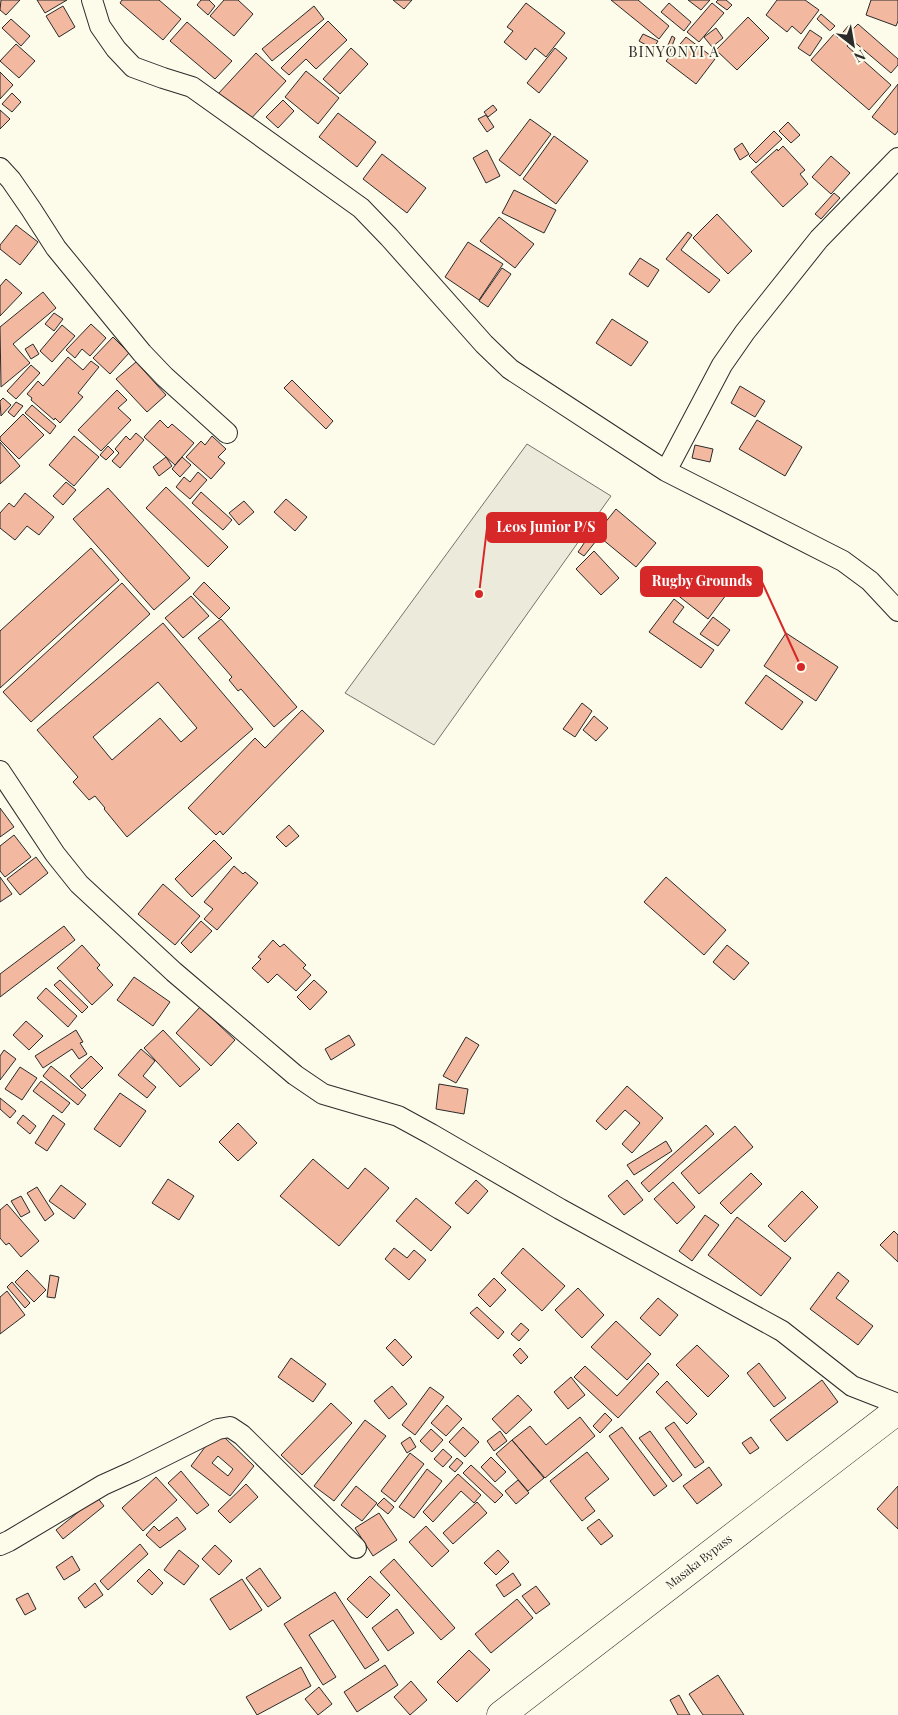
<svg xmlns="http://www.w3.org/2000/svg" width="898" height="1715" font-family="'Playfair Display',serif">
<rect width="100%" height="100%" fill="#fdfbea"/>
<path fill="#ecebdb" stroke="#74746e" d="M527,444L611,496L434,745L345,693Z"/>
<path fill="#f2b8a0" stroke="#2b2b2b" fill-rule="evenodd" d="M1,0H20L6,15L0,10Z
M37,0H67L45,13Z
M122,0H159L181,19L163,40L120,3Z
M201,0H209L215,6L208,15L197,5Z
M224,0H238L253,14L234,36L210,16Z
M393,0H412L404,9Z
M611,0H638L669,26L659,39Z
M688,0H710L701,10Z
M718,0H726L732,5L727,10L716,2Z
M777,0H805L819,10L801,34L792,26L787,32L766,15Z
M871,0H898V21L896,26L866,15Z
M526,3L565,33L546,57L535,48L526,60L504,42L513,31L507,27Z
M669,3L691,22L684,31L661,12Z
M712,3L724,13L699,42L687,32Z
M63,6L75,27L59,37L46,16Z
M314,6L324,19L272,61L262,49Z
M821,14L835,26L830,31L817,19Z
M748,17L769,38L737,70L716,50Z
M11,19L30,36L21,46L2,28Z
M328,21L347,40L316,69L306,59L289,75L281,68Z
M187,22L232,61L215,79L170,41Z
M858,24L898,59V65L891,73L852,40L847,46L891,85L869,110L811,60L834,34L838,38L849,25L853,29Z
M716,28L723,38L712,47L704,37Z
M810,30L822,38L810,56L798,48Z
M643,34L658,41L653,49L639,41Z
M672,36L675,38L669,54L665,52Z
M686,37L715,59L696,84L666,61Z
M16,44L35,61L19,78L0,61Z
M351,48L368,64L340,94L323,79Z
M555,48L567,58L539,93L527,83Z
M256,53L286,81L248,122L218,94Z
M306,71L339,98L318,124L285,97Z
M0,72L13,85L0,99Z
M898,84V131L895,135L872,117Z
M12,93L21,102L12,112L2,104Z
M283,100L294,111L278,128L266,117Z
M493,105L497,110L488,117L484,112Z
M0,110L10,119L0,129Z
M338,113L376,142L357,167L319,137Z
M486,115L494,127L487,132L478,119Z
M530,119L551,134L520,176L499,160Z
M788,122L800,135L791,143L779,131Z
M774,131L782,139L756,163L749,156Z
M554,136L588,161L556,204L523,179Z
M742,143L749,154L740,160L734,149Z
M783,146L805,170L800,174L808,184L783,207L751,172L777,149L778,151Z
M487,150L500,176L486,183L473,158Z
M382,154L426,188L407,213L363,179Z
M831,156L850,173L831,194L812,177Z
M514,190L556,210L544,233L502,213Z
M834,193L840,198L821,219L815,214Z
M717,214L752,251L728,274L693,238Z
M499,217L534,244L515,268L480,241Z
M16,225L38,242L20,265L0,249V245Z
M688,232L692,235L681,250L720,280L709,293L666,259Z
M468,242L503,264L479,300L445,277Z
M640,258L659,270L648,287L629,274Z
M502,268L511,274L488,307L479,301Z
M6,279L22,293L0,316V286Z
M43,292L56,308L13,344L30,363L1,387L0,327Z
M54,313L63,319L54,331L45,324Z
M612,319L648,342L631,366L596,343Z
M91,324L106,338L90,356L82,349L75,358L66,350Z
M62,325L75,336L52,362L40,351Z
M113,337L129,353L110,374L93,358Z
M33,344L39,354L31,359L25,349Z
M68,357L83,370L91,361L99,367L78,393L83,397L60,423L55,418L54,420L31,400L32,398L27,394L38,381L43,386Z
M136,362L166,395L147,412L116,379Z
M31,365L40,373L16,399L7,391Z
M292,380L333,421L326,429L284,388Z
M740,386L765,401L755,417L731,403Z
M117,390L127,400L118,408L131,420L101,451L78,430Z
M3,398L11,405L1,416L0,401Z
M16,402L23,406L14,417L8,412Z
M32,405L56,426L50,434L25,413Z
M23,414L44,435L19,459L0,440V437Z
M160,420L168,428L172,424L194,443L175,465L144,437Z
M757,420L802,447L785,476L739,449Z
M136,433L144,440L120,468L112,461L119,453L115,449L126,436L130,440Z
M74,436L99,457L74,486L49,465Z
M212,436L226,449L218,457L225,463L211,479L186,457L201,441L205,445Z
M0,442L20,466L0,484Z
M695,445L713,449L710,462L692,458Z
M108,446L114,452L106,460L100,455Z
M166,457L172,466L159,476L153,467Z
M182,457L191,465L180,477L172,469Z
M198,472L207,480L190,499L176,487L184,477L190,482Z
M66,482L76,490L63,505L53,496Z
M166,487L228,547L208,567L146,508Z
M108,488L190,578L154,610L73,519Z
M201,492L232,520L223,530L192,503Z
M25,493L54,517L39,535L27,526L15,540L0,528V513L9,503L14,507Z
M286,499L307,517L295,531L274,512Z
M244,501L254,512L239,525L229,513Z
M616,509L656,543L636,567L596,534Z
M589,536L596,541L584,556L578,552Z
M91,548L119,580L0,688V631Z
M594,551L619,578L601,595L576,569Z
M693,571L726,595L708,619L676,594Z
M204,582L230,608L219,619L193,594Z
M122,583L150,614L31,722L3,692Z
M191,596L209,616L183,638L165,618Z
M674,599L684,607L673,622L714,650L701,668L649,632Z
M713,617L730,630L718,646L700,634Z
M221,619L297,707L274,727L241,689L238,691L229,680L232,677L198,638Z
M163,623L253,729L127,837L104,809L105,808L95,796L89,800L73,782L78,777L37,730ZM158,682L197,728L181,742L160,718L112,760L93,737Z
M786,633L838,667L816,701L764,666Z
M766,675L803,702L782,730L745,703Z
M582,703L592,711L575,737L563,729Z
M302,710L324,731L223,835L220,831L216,835L188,808L255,738L265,748Z
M594,716L608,728L596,741L583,730Z
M0,808L14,827L0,837Z
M289,825L299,836L286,847L276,837Z
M14,835L31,857L5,877L0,871V846Z
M214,840L232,858L192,897L175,879Z
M36,857L48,873L20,895L7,879Z
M234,866L243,874L245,872L258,883L217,930L204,919L213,909L204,902Z
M0,877L12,894L0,902Z
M666,877L726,930L704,955L644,902Z
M163,884L200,916L175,945L138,914Z
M201,921L212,931L191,953L181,943Z
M64,926L75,940L0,997V974Z
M273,940L280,947L284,944L306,965L303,968L311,975L296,991L277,974L268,983L252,968L261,959L258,957Z
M82,945L100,965L97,968L113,985L92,1005L57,968Z
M727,945L749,963L734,980L713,962Z
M134,977L170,1002L153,1026L117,1000Z
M60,980L88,1007L82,1013L54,985Z
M314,980L327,992L310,1010L297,997Z
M46,988L77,1016L68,1027L37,998Z
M200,1007L235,1040L211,1066L176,1033Z
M26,1021L43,1036L29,1050L13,1035Z
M76,1030L83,1042L80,1043L87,1054L79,1059L72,1049L43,1068L35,1056Z
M163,1030L200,1069L180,1087L144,1048Z
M349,1035L355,1045L331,1060L325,1049Z
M466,1037L479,1045L456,1083L443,1076Z
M141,1049L155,1061L143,1076L156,1087L147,1098L118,1075Z
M4,1050L16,1059L0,1080V1056Z
M91,1056L103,1068L82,1089L70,1076Z
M51,1066L86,1095L78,1105L43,1076Z
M20,1067L37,1078L22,1100L5,1089Z
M41,1081L70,1103L62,1113L33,1091Z
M439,1084L468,1089L464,1114L436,1109Z
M627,1086L663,1118L632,1153L622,1144L640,1123L625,1110L606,1130L596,1121Z
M120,1093L146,1111L120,1147L94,1129Z
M0,1098L16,1111L10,1118L0,1109Z
M23,1115L36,1126L30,1134L17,1123Z
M53,1115L65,1124L47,1151L35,1143Z
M238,1123L257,1143L238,1161L219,1142Z
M706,1125L714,1134L649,1192L641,1183Z
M735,1126L753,1147L699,1194L681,1173Z
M666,1141L672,1151L634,1175L627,1165Z
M313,1159L348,1189L365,1168L389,1188L339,1246L280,1196Z
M751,1173L762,1184L731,1214L720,1203Z
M168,1179L194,1196L179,1220L152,1203Z
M476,1180L488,1191L468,1214L455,1203Z
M627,1180L643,1200L624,1215L608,1196Z
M673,1182L695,1207L677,1224L654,1199Z
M61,1185L86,1204L74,1219L49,1201Z
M37,1187L54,1214L45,1221L27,1193Z
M802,1191L818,1207L785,1242L768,1226Z
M21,1196L30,1212L21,1217L11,1201Z
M416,1198L451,1227L431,1251L396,1221Z
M7,1204L39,1241L21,1257L9,1243L6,1245L0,1238V1210Z
M705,1215L719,1225L692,1261L679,1251Z
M737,1217L791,1258L761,1296L708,1255Z
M894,1231L898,1235V1262L880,1245Z
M394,1248L407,1258L414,1250L426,1260L409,1280L385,1259Z
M523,1248L565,1286L542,1311L501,1273Z
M27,1270L46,1290L34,1302L15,1282Z
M838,1272L849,1281L836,1298L873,1326L858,1345L810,1309Z
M50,1275L59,1277L55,1298L47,1297Z
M494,1278L506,1290L490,1307L478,1295Z
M12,1282L30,1303L25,1308L7,1287Z
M578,1288L604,1315L582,1338L555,1310Z
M7,1291L25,1315L0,1334V1297Z
M658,1298L678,1315L660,1336L640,1318Z
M477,1307L504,1332L498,1339L470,1313Z
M616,1321L651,1354L627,1380L591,1347Z
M521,1323L529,1330L519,1341L511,1334Z
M395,1339L412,1357L403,1366L386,1348Z
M697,1345L729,1376L708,1397L676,1365Z
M520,1348L528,1357L521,1364L513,1355Z
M291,1358L326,1384L313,1402L278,1377Z
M648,1363L659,1374L618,1418L574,1377L585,1366L617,1396Z
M759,1363L786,1398L774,1407L747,1373Z
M571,1377L585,1395L568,1409L554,1392Z
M822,1380L838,1402L787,1441L770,1420Z
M667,1381L697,1414L687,1424L656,1392Z
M392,1386L407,1404L389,1419L374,1401Z
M430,1387L444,1397L415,1435L402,1425Z
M518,1395L532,1410L506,1434L492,1419Z
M331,1403L352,1423L302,1475L281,1455Z
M447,1405L462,1419L446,1436L431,1423Z
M605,1413L612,1420L600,1433L593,1426Z
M580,1417L595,1436L545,1478L512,1440L530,1426L546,1445Z
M365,1420L386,1436L334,1501L314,1486Z
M674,1422L704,1462L695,1468L665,1428Z
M463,1427L479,1442L465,1457L449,1442Z
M622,1427L667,1486L654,1496L609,1436Z
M431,1429L443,1440L432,1452L420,1441Z
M500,1431L507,1441L494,1451L487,1441Z
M650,1431L682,1475L673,1482L639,1438Z
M223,1436L254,1466L230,1496L191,1466L205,1447ZM218,1456L233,1469L228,1476L212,1463Z
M410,1437L416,1447L407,1453L401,1443Z
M751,1437L759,1448L750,1454L742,1443Z
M512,1440L544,1478L528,1491L496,1454Z
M443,1449L452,1457L443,1467L434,1459Z
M587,1452L609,1479L585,1498L595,1511L582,1521L550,1481Z
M410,1453L424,1464L395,1502L381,1491Z
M491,1457L506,1472L495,1482L481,1467Z
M457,1458L463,1463L455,1472L449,1467Z
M471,1465L503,1495L495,1503L463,1473Z
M709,1467L722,1485L697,1504L683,1486Z
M427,1469L442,1481L414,1518L399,1507Z
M181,1471L209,1505L197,1514L168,1483Z
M458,1474L481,1495L474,1503L461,1491L433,1522L423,1512Z
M156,1477L177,1500L143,1531L122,1508Z
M518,1480L529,1493L516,1504L505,1491Z
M246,1484L258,1497L230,1523L218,1511Z
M356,1486L377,1503L362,1521L341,1505Z
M898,1486V1529L877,1509Z
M97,1497L104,1506L63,1539L56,1530Z
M384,1498L394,1507L388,1514L377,1505Z
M477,1502L487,1513L453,1544L443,1533Z
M379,1513L397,1540L373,1556L355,1528Z
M177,1517L186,1529L160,1548L146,1535L154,1526L159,1531Z
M599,1519L613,1536L601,1545L587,1528Z
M426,1526L449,1551L432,1567L409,1542Z
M140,1544L148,1554L108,1590L100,1581Z
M215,1545L232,1561L219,1575L202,1559Z
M179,1550L199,1566L184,1585L164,1570Z
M498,1550L509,1562L496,1575L484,1563Z
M72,1556L80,1570L64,1580L56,1567Z
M394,1559L455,1628L441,1640L380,1572Z
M260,1568L281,1598L268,1607L246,1578Z
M149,1569L163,1583L152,1595L137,1581Z
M513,1573L521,1585L504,1597L496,1585Z
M370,1576L390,1595L367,1618L347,1599Z
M242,1579L262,1610L230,1630L210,1599Z
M95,1583L103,1595L85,1608L78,1598Z
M536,1586L550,1604L536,1614L522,1596Z
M335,1592L379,1660L365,1669L333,1620L309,1635L336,1677L323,1685L284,1624Z
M28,1593L36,1609L25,1615L16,1599Z
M517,1599L533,1618L491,1653L475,1634Z
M397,1609L414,1633L388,1651L372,1628Z
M469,1650L490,1670L457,1702L437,1682Z
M385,1665L398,1685L357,1712L344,1692Z
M301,1667L311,1686L257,1715L246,1697Z
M718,1675L744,1715H703L689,1694Z
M411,1681L427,1700L410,1715L394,1697Z
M319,1687L332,1704L318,1715L305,1699Z
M679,1695L690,1715H678L670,1700Z"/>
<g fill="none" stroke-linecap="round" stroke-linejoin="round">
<g stroke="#2b2b2b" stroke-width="22">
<path id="minor" d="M92,0L100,26L116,49L133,67L163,78L192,87L361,208L389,237L484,344L510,369L666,471L843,561L870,581L898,611
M0,168L11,180L31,209L56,248L142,353L165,377L227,433
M666,471L722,365L745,332L819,239L898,158
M0,771L55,854L79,884L174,972L295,1075L323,1094L398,1116L431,1134L560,1209L782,1331L852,1386L898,1404
M0,1545L9,1541L103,1485L134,1471L218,1429L230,1427L242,1435L356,1548"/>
</g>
<g stroke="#2b2b2b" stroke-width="29">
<path id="trunk" d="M501,1715L898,1410"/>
</g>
<use href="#minor" stroke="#fdfbea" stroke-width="20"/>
<use href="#trunk" stroke="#fdfbea" stroke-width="28"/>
</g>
<g text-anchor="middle" stroke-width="4" stroke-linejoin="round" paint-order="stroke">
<g font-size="12" fill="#2b2b2b" stroke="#fdfbea">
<text transform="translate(699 1562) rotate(-38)" y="4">Masaka Bypass</text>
</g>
<g font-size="15" letter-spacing="1" fill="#2b2b2b" stroke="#fdfbea">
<text x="674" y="57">BINYONYI A</text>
</g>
</g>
<path fill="none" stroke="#d62828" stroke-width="2" d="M479 594L487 528M801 667L762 582"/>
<g fill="#d62828" stroke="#fdfbea" stroke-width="2">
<circle cx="479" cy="594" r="5"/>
<circle cx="801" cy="667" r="5"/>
</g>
<g fill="#d62828" stroke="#d62828" stroke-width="2">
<rect x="487" y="513" width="119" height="29" rx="5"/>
<rect x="641" y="567" width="121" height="29" rx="5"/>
</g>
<g font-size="14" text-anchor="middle" font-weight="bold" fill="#fff">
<text x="546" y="532">Leos Junior P/S</text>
<text x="702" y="586">Rugby Grounds</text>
</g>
<g transform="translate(853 45) rotate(149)" stroke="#fdfbea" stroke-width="4" paint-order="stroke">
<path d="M0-4L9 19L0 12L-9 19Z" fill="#2b2b2b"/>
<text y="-8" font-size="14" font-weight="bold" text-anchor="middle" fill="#2b2b2b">N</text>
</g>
</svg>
